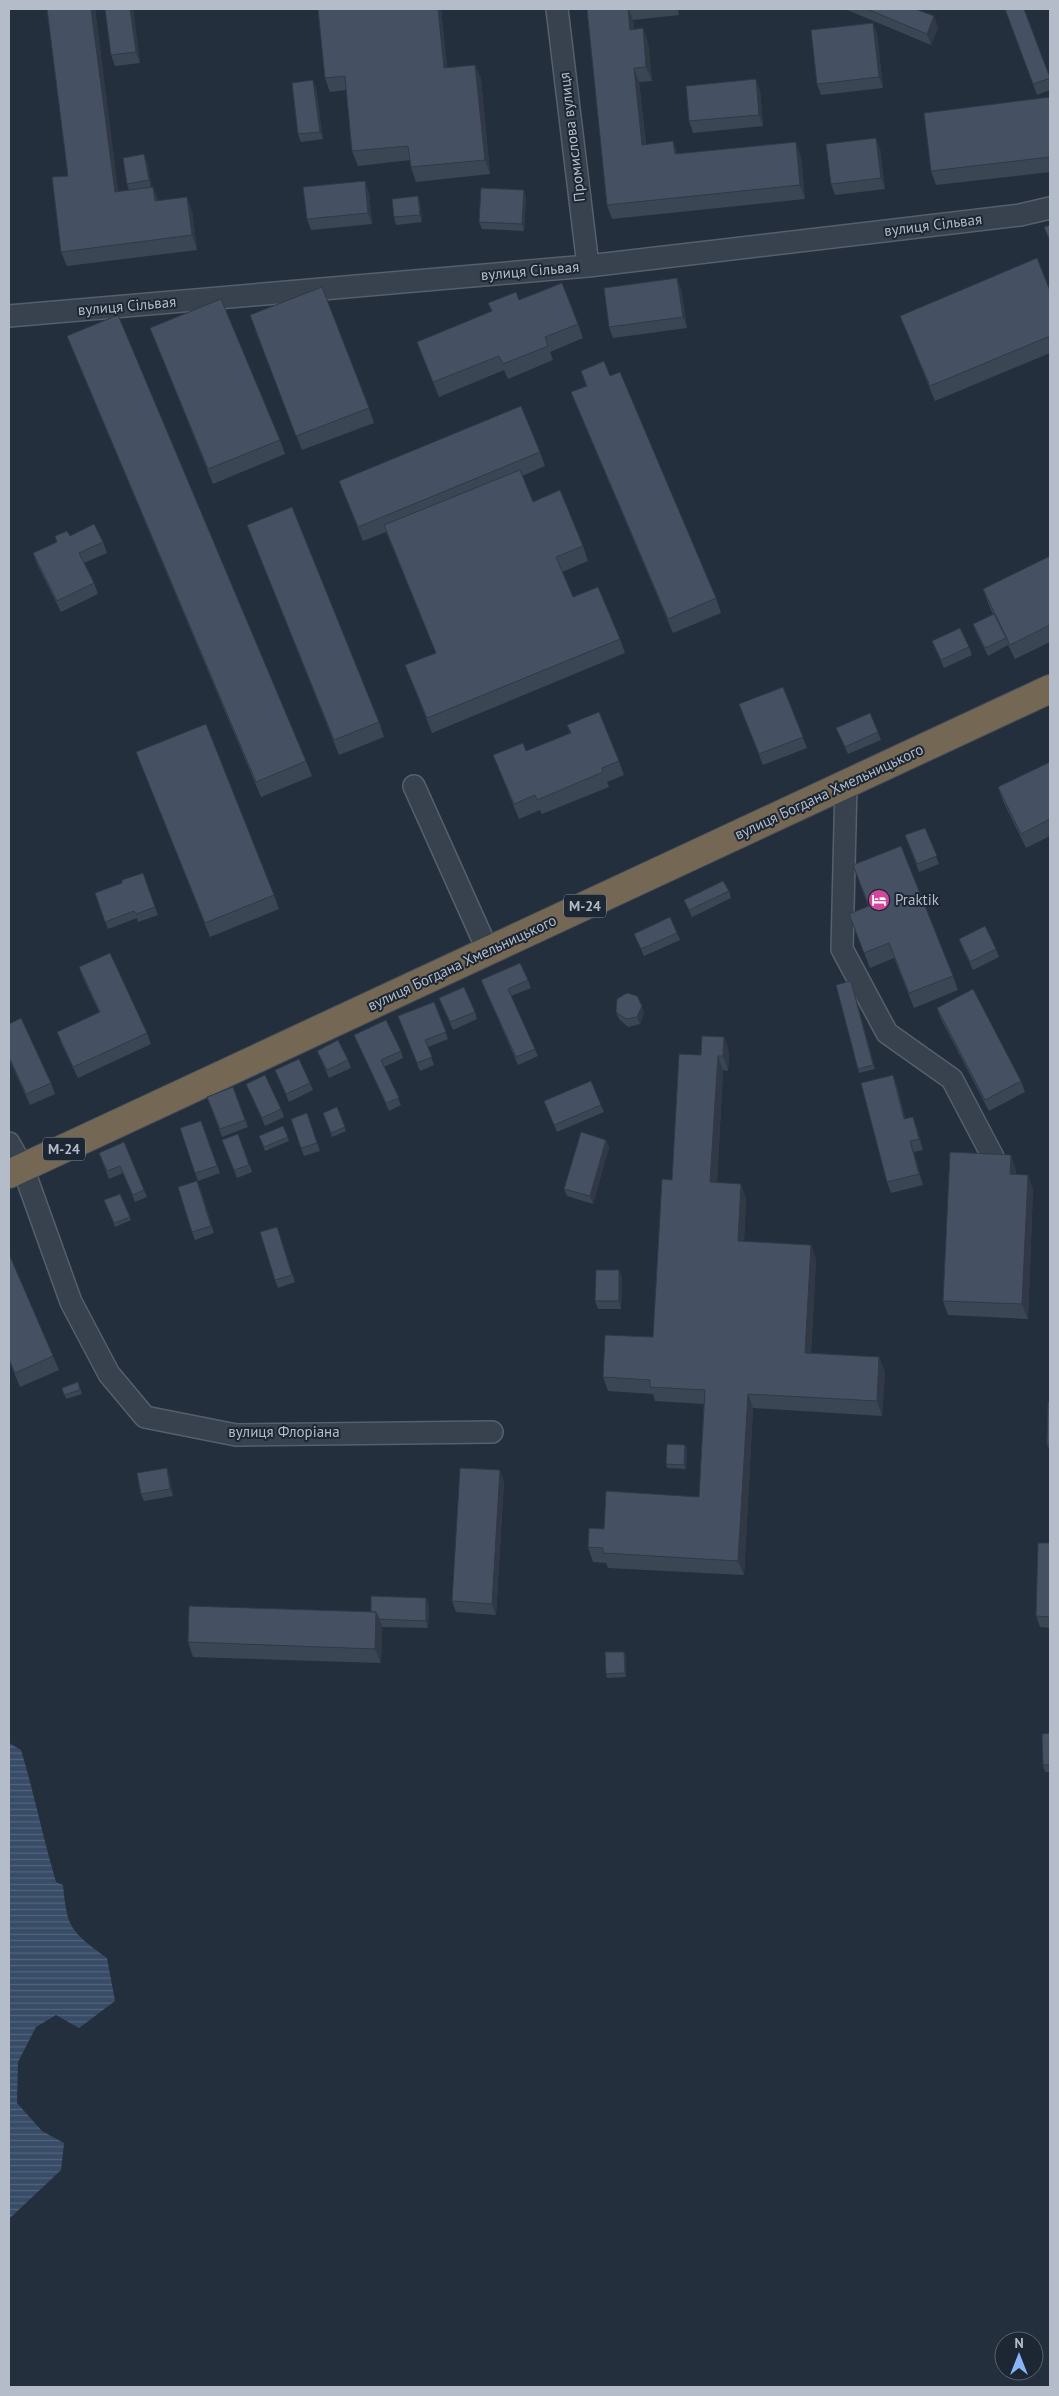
<svg xmlns="http://www.w3.org/2000/svg" width="1059" height="2396" font-family="'PT Sans',sans-serif">
<defs>
<pattern id="water-rules" width="6" height="5" patternUnits="userSpaceOnUse" patternTransform="scale(1.25)"><rect width="6" height="5" fill="#394c67"/><path d="M0 2.5h6" fill="none" stroke="#53647b"/></pattern>
</defs>
<rect width="100%" height="100%" fill="#242f3e"/>
<path fill="url(#water-rules)" d="M9,1743L21,1750C34,1793 43,1838 56,1882L63,1885C67,1930 72,1932 107,1958L115,2001L79,2028L56,2015L36,2027L18,2062L17,2103L42,2131L64,2143L61,2170L9,2219Z"/>
<g fill="none" stroke-linecap="round" stroke-linejoin="round">
<g stroke="#565f6c" stroke-width="24">
<path id="minor" d="M557,9L588,266
M9,316L588,266L1020,215L1050,208
M846,784L842,949L887,1033L952,1079L993,1157
M414,786L488,951
M9,1143L23,1168L71,1302L109,1374L145,1417L236,1435L492,1432"/>
</g>
<g stroke="#434c59" stroke-width="30">
<path id="highway" d="M9,1174L1050,689"/>
</g>
<use href="#minor" stroke="#38414e" stroke-width="21"/>
<use href="#highway" stroke="#746855" stroke-width="28"/>
</g>
<path fill="#3b4654" d="M47,9H95L118,191L129,190L127,184L147,162L151,187L159,201L192,211L197,250L67,266L61,252L68,176Z
M133,9L140,63L115,66L111,55Z
M318,9H441L447,68L475,65L481,79L490,174L416,182L411,167L410,160L358,166L352,151L346,90L330,92L325,78Z
M587,9H678L679,15L633,20L634,29L643,28L648,43L652,81L639,82L646,144L678,154L801,157L805,199L612,219L607,205Z
M845,9H915L934,16L938,28L931,45Z
M1005,9L1050,77V90L1037,95Z
M873,23L877,34L883,88L821,95L817,84Z
M316,88L323,139L301,142L298,134Z
M760,90L763,126L693,133L689,121Z
M1050,97V172L936,185L931,171Z
M880,149L885,189L835,195L831,184Z
M369,192L372,224L311,230L307,219Z
M418,196L420,204L422,222L396,225L394,217Z
M526,198L524,231L482,229L479,222Z
M677,278L681,289L687,328L613,338L609,327Z
M1050,291V353L935,401L900,316Z
M519,300L578,324L583,338L550,352L553,360L508,379L504,370L439,397L417,342L492,312L488,303Z
M150,328L280,440L285,454L213,484Z
M255,330L369,408L374,423L302,450Z
M67,336L306,761L312,776L261,797L73,351Z
M581,371L610,376L716,598L721,613L673,633L577,407L571,392L586,386Z
M540,452L545,466L522,476L533,502L583,546L588,561L562,572L573,597L620,639L625,653L432,733L405,665L436,653L386,532L363,541L339,481Z
M247,525L379,722L384,737L339,755Z
M55,536H70L103,542L107,553L84,563L94,583L98,594L61,612L37,564L33,553L57,542Z
M1050,556V642L1015,659L1008,645L988,656L976,632L973,624L993,614L988,603L983,589Z
M932,641L969,647L972,655L944,668Z
M783,687L807,748L763,765L743,715Z
M836,728L878,732L881,740L848,754Z
M570,733L619,761L624,775L607,782L609,787L542,814L540,810L519,819L493,755L526,751Z
M136,752L274,895L279,909L210,937Z
M1050,762V836L1026,848L1003,801L998,787Z
M925,828L939,864L919,872L905,835Z
M853,865L953,976L958,990L914,1008L894,958L870,968L849,914L868,906Z
M143,873L158,915L138,922L137,918L108,929L95,893L122,883Z
M729,891L731,898L692,917L684,900Z
M677,933L680,940L644,956L634,934Z
M959,939L996,949L999,957L973,970L962,947Z
M79,967L147,1033L151,1044L78,1078L61,1043L57,1032L99,1012L83,978Z
M481,980H528L531,988L511,996L538,1056L518,1065Z
M852,984L875,1069L859,1073L858,1069Z
M439,998L475,1012L477,1019L453,1030Z
M434,1002L448,1039L428,1047L434,1065L420,1071L398,1016Z
M937,1008L1021,1081L1025,1092L989,1111L941,1019Z
M616,1012L644,1013L640,1024L628,1027L619,1019Z
M9,1024L51,1083L55,1094L30,1105L9,1059Z
M354,1035L401,1051L403,1058L384,1067L401,1105L389,1111Z
M724,1037L729,1052L728,1071L723,1070L717,1183L746,1198L744,1242L811,1245L816,1260L811,1353L879,1357L885,1372L882,1416L753,1408L744,1575L608,1568L606,1563L593,1562L588,1547L604,1529L699,1497L704,1404L655,1401L653,1394L608,1391L603,1377L653,1337L672,1180L701,1055Z
M317,1051L348,1060L351,1068L329,1078Z
M275,1070L310,1083L313,1090L289,1102Z
M246,1084L281,1109L284,1117L265,1126Z
M897,1086L905,1118L917,1128L923,1150L914,1152L923,1185L891,1193L887,1182Z
M233,1087L248,1127L222,1137L207,1097Z
M544,1101L601,1105L604,1112L557,1132Z
M337,1107L346,1131L332,1137L323,1113Z
M307,1113L320,1151L304,1156L291,1119Z
M201,1121L220,1173L198,1181L180,1128Z
M283,1126L289,1141L265,1151L259,1136Z
M238,1134L252,1172L237,1178L222,1140Z
M606,1140L609,1147L593,1204L567,1196L564,1189Z
M124,1142L147,1197L135,1202L123,1173L109,1179L99,1153Z
M1016,1169V1174L1033,1189L1028,1319L948,1315L943,1301Z
M200,1188L214,1233L195,1240L192,1232Z
M120,1194L131,1220L115,1227L104,1200Z
M277,1227L295,1282L278,1288L275,1280Z
M9,1254L53,1356L59,1370L20,1387L9,1361Z
M619,1270L622,1277L621,1309H598L595,1301Z
M78,1382L82,1394L66,1399L62,1388Z
M1050,1402V1452L1047,1444Z
M685,1445L687,1449L686,1469L667,1468L666,1464Z
M169,1475L173,1496L144,1501L141,1494Z
M504,1481L496,1615L456,1612L452,1601Z
M1050,1543V1628L1040,1627L1036,1616Z
M426,1598L429,1605L428,1628L382,1627L381,1663L193,1657L188,1642L371,1612Z
M624,1652L626,1656V1677L607,1678L606,1674Z
M1050,1733V1772H1045L1043,1765Z"/>
<path fill="#303945" d="M91,9H95L120,206L115,192Z
M130,9H133L140,63L136,52Z
M438,9H441L449,82L444,68Z
M628,9H629L633,20L635,44L630,30Z
M934,16L938,28L931,45L927,34Z
M873,23L877,34L883,88L879,77Z
M643,28L648,43L652,81L646,67Z
M475,65L481,79L490,174L485,160Z
M634,68L639,82L647,159L642,145Z
M756,79L760,90L763,126L759,115Z
M313,80L316,88L323,139L320,132Z
M876,138L880,149L885,189L881,178Z
M673,141L679,156L675,154Z
M796,142L801,157L805,199L800,185Z
M144,154L147,162L152,188L149,180Z
M365,181L369,192L372,224L368,213Z
M153,187L159,201H155Z
M524,190L526,198L524,231L522,224Z
M418,196L420,204L422,222L420,215Z
M187,197L192,211L197,250L192,235Z
M677,278L681,289L687,328L683,317Z
M642,1006L644,1013L640,1024L637,1017Z
M724,1037L729,1052L728,1071L723,1056Z
M718,1056L723,1070L716,1197L710,1182Z
M893,1075L897,1086L908,1130L904,1119Z
M913,1117L917,1128L923,1150L919,1139Z
M606,1140L609,1147L593,1204L590,1196Z
M910,1141L914,1152L923,1185L919,1174Z
M1011,1155L1016,1169V1188L1010,1174Z
M1028,1175L1033,1189L1028,1319L1022,1304Z
M741,1184L746,1198L743,1256L738,1241Z
M811,1245L816,1260L810,1368L805,1353Z
M619,1270L622,1277L621,1309L619,1301Z
M879,1357L885,1372L882,1416L877,1401Z
M748,1394L753,1408L744,1575L738,1561Z
M685,1445L687,1449L686,1469L684,1465Z
M167,1468L169,1475L173,1496L170,1489Z
M500,1470L504,1481L496,1615L492,1604Z
M426,1598L429,1605L428,1628L426,1621Z
M376,1612L382,1626L381,1663L375,1649Z
M624,1652L626,1656V1677L625,1673Z"/>
<path fill="#455162" stroke="#303945" d="M47,9H91L115,192L153,187L155,201L187,197L192,235L61,252L52,177L68,176Z
M105,9H130L136,52L111,55Z
M318,9H438L444,68L475,65L485,160L411,167L408,146L352,151L345,76L325,78Z
M587,9H628L630,30L643,28L646,67L634,68L642,145L673,141L675,154L796,142L800,185L607,205Z
M867,9H915L934,16L927,34Z
M1005,9H1024L1050,78L1033,84Z
M873,23L879,77L817,84L811,30Z
M756,79L759,115L689,121L686,86Z
M313,80L320,132L298,134L292,83Z
M1050,97V157L931,171L924,113Z
M876,138L881,178L831,184L826,144Z
M144,154L149,180L127,184L123,158Z
M365,181L368,213L307,219L303,187Z
M481,188L524,190L522,224L479,222Z
M418,196L420,215L394,217L392,199Z
M1050,225V241L1044,227Z
M1037,258L1050,291V336L930,386L900,316Z
M677,278L683,317L609,327L604,288Z
M562,283L578,324L545,337L548,346L503,364L499,356L433,382L417,342L492,311L488,303L516,292L519,300Z
M322,287L369,408L296,436L250,315Z
M221,299L280,440L208,469L150,328Z
M118,315L306,761L256,782L67,336Z
M604,361L610,376L620,372L716,598L668,619L571,392L587,386L581,371Z
M521,406L540,452L358,527L339,481Z
M520,470L533,502L560,490L583,546L556,557L573,597L598,587L620,639L427,718L405,665L436,653L384,525Z
M292,507L379,722L334,740L247,525Z
M94,524L103,542L79,553L94,583L57,601L33,553L57,542L55,536L67,531L70,536Z
M1050,556V625L1010,645L983,589Z
M994,614L1006,638L985,648L973,624Z
M960,628L969,647L941,660L932,641Z
M783,687L803,737L759,754L739,704Z
M599,712L619,761L602,768L603,772L537,800L535,795L514,804L493,755L523,743L526,751L571,733L567,725Z
M870,713L878,732L845,747L836,728Z
M206,724L274,895L205,923L136,752Z
M1050,762V819L1021,834L998,787Z
M925,828L937,856L917,864L905,835Z
M901,846L953,976L909,993L889,943L864,953L849,914L869,906L853,865Z
M143,873L155,907L136,914L134,911L105,922L95,893L122,883V880Z
M723,881L729,891L689,910L684,900Z
M670,917L677,933L641,949L634,934Z
M985,926L996,949L970,962L959,939Z
M110,953L147,1033L73,1067L57,1032L100,1012L79,967Z
M520,963L528,980L508,989L535,1049L516,1057L481,980Z
M851,981L873,1065L858,1069L836,985Z
M464,987L475,1012L450,1022L439,998Z
M973,989L1021,1081L985,1100L937,1008Z
M627,993L637,996L642,1006L637,1017L626,1019L616,1012L617,999Z
M434,1002L446,1032L425,1040L432,1057L417,1063L398,1016Z
M21,1018L51,1083L26,1094L9,1057V1024Z
M386,1020L401,1051L381,1060L399,1098L386,1103L354,1035Z
M702,1036L724,1037L723,1056H718L710,1182L741,1184L738,1241L811,1245L805,1353L879,1357L877,1401L748,1394L738,1561L603,1553V1548L588,1547L589,1528L604,1529L606,1491L699,1497L705,1390L650,1387V1380L603,1377L605,1335L653,1337L662,1179L672,1180L679,1054L701,1055Z
M338,1040L348,1060L327,1070L317,1051Z
M299,1059L310,1083L286,1094L275,1070Z
M265,1075L281,1109L262,1118L246,1084Z
M893,1075L904,1119L913,1117L919,1139L910,1141L919,1174L887,1182L861,1083Z
M591,1081L601,1105L554,1125L544,1101Z
M233,1087L245,1120L220,1129L207,1097Z
M337,1107L345,1127L331,1133L323,1113Z
M307,1113L317,1143L301,1148L291,1119Z
M201,1121L217,1166L195,1173L180,1128Z
M283,1126L288,1137L264,1147L259,1136Z
M581,1132L606,1140L590,1196L564,1189Z
M238,1134L249,1165L234,1170L222,1140Z
M124,1142L144,1190L133,1195L120,1166L107,1171L99,1153Z
M950,1152L1011,1155L1010,1174L1028,1175L1022,1304L943,1301Z
M197,1181L211,1226L192,1232L178,1187Z
M120,1194L130,1217L114,1223L104,1200Z
M277,1227L292,1275L275,1280L260,1232Z
M9,1254L53,1356L15,1373L9,1359Z
M596,1270H619V1301H595Z
M78,1382L80,1390L64,1395L62,1388Z
M1048,1402H1050V1444H1047Z
M667,1444L685,1445L684,1465L666,1464Z
M167,1468L170,1489L141,1494L137,1473Z
M460,1468L500,1470L492,1604L452,1601Z
M1038,1543H1050V1617L1036,1616Z
M371,1596L426,1598V1621L379,1619L376,1612H371Z
M189,1606L376,1612L375,1649L188,1642Z
M605,1652H624L625,1673L606,1674Z
M1050,1733V1765H1043L1042,1734Z"/>
<defs>
<g id="hotel-disc" transform="scale(1.125)"><circle r="9.5" fill="#d1479c" stroke="#1d2633"/><path d="M-6-4.5h1.5V1H6V5H4.5V3h-9V5H-6ZM-4 0a1.8 1.8 0 1 1 3.6 0ZM.5 0V-2.5h3Q6-2.5 6 0Z" fill="#fff"/></g>
</defs>
<g fill-rule="evenodd">
<use href="#hotel-disc" x="879" y="900"/>
</g>
<g text-anchor="middle" stroke-width="4" stroke-linejoin="round" paint-order="stroke">
<g fill="#1d2633" stroke="#878f9c" stroke-width="1">
<rect x="564" y="894.5" width="42" height="23" rx="4"/>
<rect x="43" y="1137.5" width="42" height="23" rx="4"/>
</g>
<g font-size="14" font-weight="bold" fill="#b4bcc9">
<text x="585" y="911">М-24</text>
<text x="64" y="1154">М-24</text>
</g>
<g font-size="15" fill="#b4bcc9" stroke="#1d2633">
<text transform="translate(572 137) rotate(-97)" y="5">Промислова вулиця</text>
<text transform="translate(933 225) rotate(-7)" y="5">вулиця Сільвая</text>
<text transform="translate(530 271) rotate(-5)" y="5">вулиця Сільвая</text>
<text transform="translate(127 306) rotate(-5)" y="5">вулиця Сільвая</text>
<text transform="translate(829 792) rotate(-25)" y="5">вулиця Богдана Хмельницького</text>
<text transform="translate(462 963) rotate(-25)" y="5">вулиця Богдана Хмельницького</text>
<text x="284" y="1437">вулиця Флоріана</text>
</g>
<g font-size="15" fill="#b4bcc9" stroke="#1d2633" text-anchor="start">
<text x="895" y="905">Praktik</text>
</g>
</g>
<rect width="1059" height="2396" fill="none" stroke="#b4bcc9" stroke-width="20"/>
<g transform="translate(1019 2356)"><circle r="24" fill="#1d2633" stroke="#59626f"/>
<path d="M0-4L9 19L0 12L-9 19Z" fill="#8ab4f8"/>
<text y="-8" font-size="14" font-weight="bold" text-anchor="middle" fill="#b4bcc9">N</text>
</g>
</svg>
